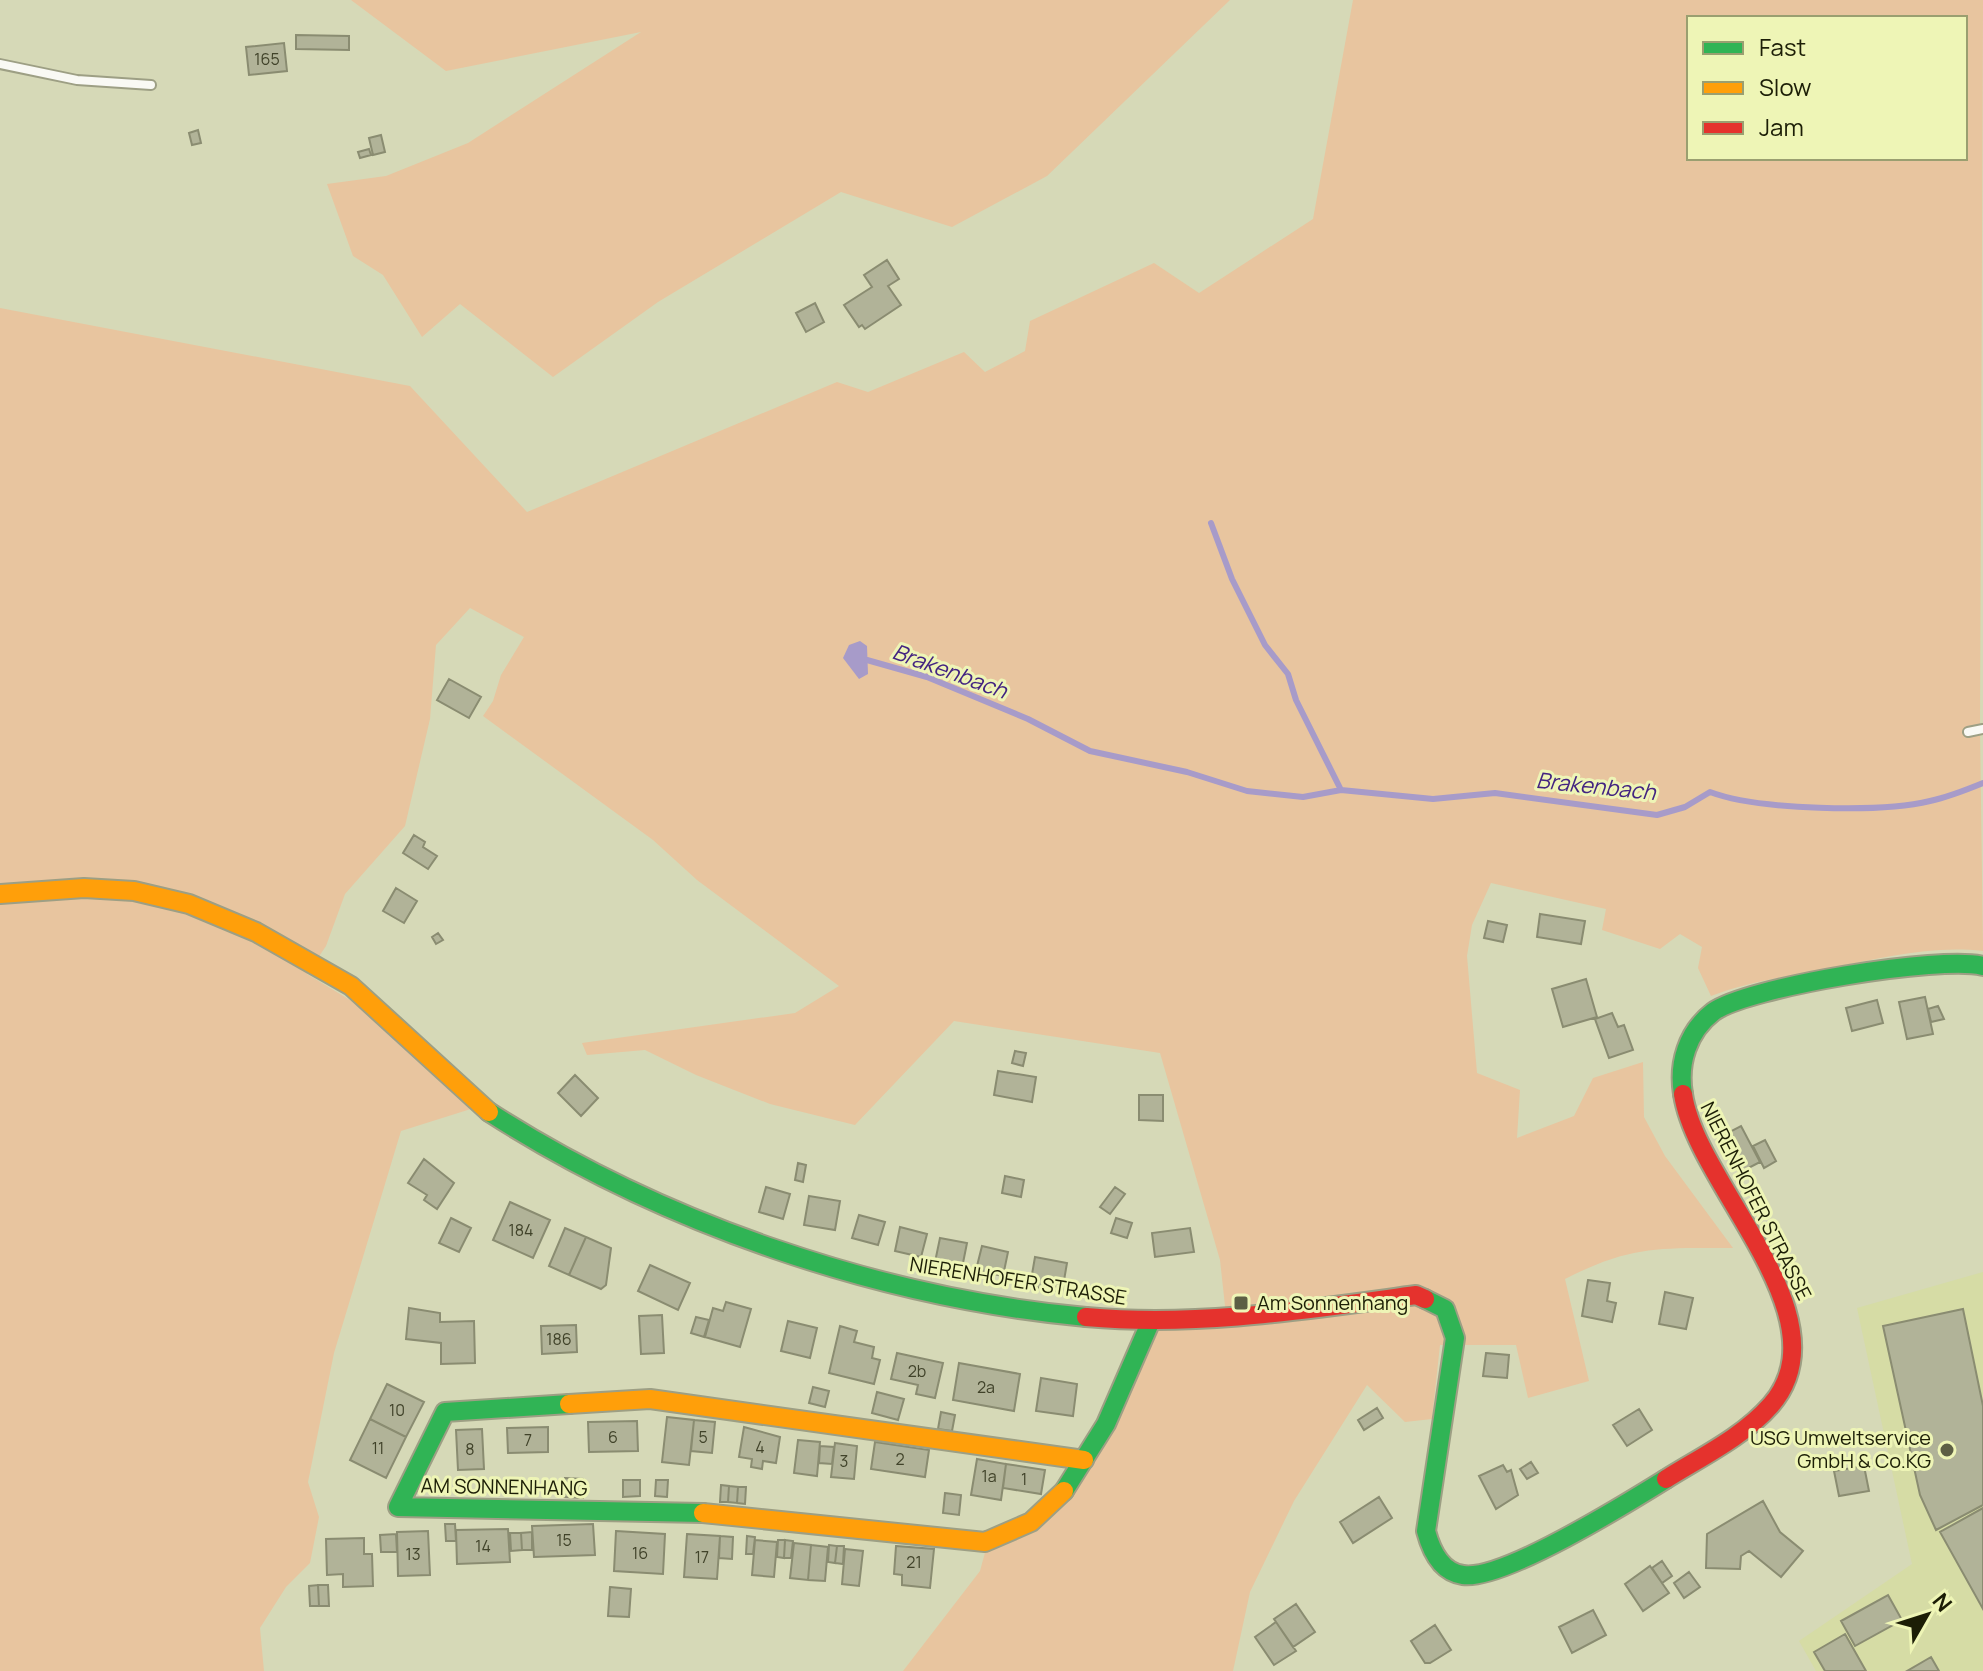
<svg xmlns="http://www.w3.org/2000/svg" width="1983" height="1671" font-family="Manrope,sans-serif">
<rect width="100%" height="100%" fill="#d6d9b7"/>
<path fill="#d6dca5" d="M1983,1272V1671H1816L1799,1641L1912,1564L1857,1308Z"/>
<path fill="#e8c59f" fill-rule="evenodd" d="M351,0H1230L1047,176L952,227L841,192L658,302L553,377L460,304L422,337L383,275L353,256L327,184L386,176L468,143L641,32L446,71Z
M1353,0H1983L1980,728L1983,951C1932,945 1881,958 1831,968C1790,976 1750,981 1711,996L1698,968L1702,947L1680,934L1660,949L1602,930L1606,909L1491,883L1472,925L1467,956L1477,1073L1520,1090L1517,1138L1574,1116L1593,1078L1643,1062L1644,1117L1665,1156L1733,1248C1661,1248 1631,1245 1565,1279L1589,1381L1528,1398L1516,1345H1440L1432,1419L1405,1422L1367,1385L1294,1501L1250,1592L1233,1671H903L980,1571L987,1545L1049,1513L1150,1330L1226,1315L1220,1260L1160,1053L954,1021L855,1125L770,1104L696,1075L645,1050L587,1055L582,1043L795,1013L839,986L697,880L653,840L483,716L493,701L501,675L524,637L470,608L436,645L430,719L405,826L345,894L326,946L307,974L378,1017L474,1108L401,1131L334,1353L308,1482L319,1517L310,1563L286,1587L260,1628L264,1671H0V308L410,386L527,512L837,382L868,392L964,352L985,372L1025,351L1030,321L1154,263L1199,293L1313,219ZM1689,18H1965V158H1689Z"/>
<path fill="#a79bc9" d="M860,641L867,646L868,674L859,679L843,658L849,645Z"/>
<g fill="none" stroke-linecap="round" stroke-linejoin="round">
<path stroke="#a79bc9" stroke-width="6" d="M1211,523L1232,579L1265,645L1288,674L1296,700L1341,790
M867,660L927,677L1028,719L1090,751L1187,772L1247,791L1303,797L1341,790L1433,799L1495,793L1657,815L1685,807L1710,792C1758,810 1880,813 1930,801C1948,797 1966,790 1983,783"/>
</g>
<path fill="#b1b398" stroke="#8a8c71" stroke-width="2" d="M296,35L349,36V50L296,49Z
M284,43L287,71L249,75L246,47Z
M198,130L201,143L192,145L189,133Z
M381,135L385,152L373,155L369,138Z
M369,149L371,155L360,158L358,152Z
M887,260L899,279L888,286L901,305L865,329L862,325L859,327L844,305L872,287L864,275Z
M815,303L824,322L806,332L796,313Z
M449,679L481,697L469,718L437,700Z
M414,835L425,842L423,847L437,856L428,869L403,853Z
M396,888L417,901L404,923L383,911Z
M1540,914L1585,921L1581,944L1537,937Z
M1488,921L1507,925L1503,942L1484,938Z
M438,933L443,940L436,944L432,937Z
M1586,979L1597,1017L1563,1027L1552,989Z
M1925,997L1933,1034L1907,1039L1899,1002Z
M1877,1000L1883,1023L1852,1031L1846,1008Z
M1938,1006L1944,1019L1931,1022L1928,1009Z
M1612,1013L1618,1027L1624,1025L1633,1050L1609,1058L1595,1019Z
M1015,1051L1026,1053L1023,1066L1012,1063Z
M998,1071L1036,1077L1032,1102L994,1095Z
M575,1075L598,1098L581,1116L558,1093Z
M1139,1095H1163V1121L1139,1120Z
M1741,1126L1760,1162L1739,1173L1720,1137Z
M1765,1140L1776,1161L1764,1168L1753,1146Z
M424,1159L454,1183L437,1209L424,1200L427,1195L408,1183Z
M798,1163L806,1165L803,1182L795,1180Z
M1005,1176L1024,1180L1021,1197L1002,1193Z
M766,1187L790,1194L783,1219L759,1212Z
M1115,1187L1125,1194L1110,1214L1100,1207Z
M809,1196L840,1201L835,1230L804,1225Z
M510,1202L550,1220L533,1258L493,1240Z
M859,1215L885,1222L878,1245L852,1238Z
M451,1218L471,1228L459,1252L439,1243Z
M1116,1218L1132,1223L1127,1238L1111,1233Z
M900,1227L927,1234L921,1257L895,1251Z
M565,1228L586,1237L569,1275L549,1266Z
M1190,1228L1194,1252L1155,1257L1152,1233Z
M586,1237L611,1248L606,1285L601,1289L569,1275Z
M940,1238L967,1243L962,1268L935,1262Z
M982,1246L1008,1252L1003,1276L976,1270Z
M1035,1257L1067,1263L1062,1292L1030,1286Z
M650,1265L690,1283L678,1310L638,1291Z
M1588,1280L1610,1283L1607,1301L1616,1303L1612,1322L1582,1316Z
M1665,1292L1693,1298L1686,1329L1659,1324Z
M726,1302L751,1309L740,1347L705,1337L713,1308L723,1311Z
M409,1308L440,1313V1322L474,1321L475,1363L441,1364V1343L406,1339Z
M1963,1309L1983,1406V1505L1936,1530L1920,1495L1883,1326Z
M662,1315L664,1353L641,1354L639,1316Z
M696,1317L709,1320L704,1337L691,1333Z
M788,1321L817,1328L810,1358L781,1351Z
M576,1325L577,1352L542,1354L541,1326Z
M840,1326L857,1331L854,1342L874,1347L872,1358L880,1360L874,1384L829,1373Z
M897,1353L943,1363L935,1398L916,1394L918,1385L891,1379Z
M1486,1353L1509,1355L1507,1378L1483,1376Z
M959,1363L1020,1374L1014,1411L953,1400Z
M1041,1378L1077,1384L1073,1416L1036,1411Z
M387,1384L424,1402L406,1437L370,1419Z
M813,1387L829,1391L825,1407L809,1403Z
M877,1392L904,1399L898,1420L872,1413Z
M1377,1408L1383,1418L1364,1430L1358,1420Z
M1639,1409L1652,1430L1627,1446L1613,1425Z
M941,1412L955,1415L952,1431L938,1429Z
M667,1417L694,1420L689,1465L662,1462Z
M370,1419L406,1437L386,1478L350,1460Z
M694,1420L715,1422L712,1453L691,1451Z
M637,1421L638,1451L589,1452L588,1422Z
M548,1427V1452L508,1453L507,1428Z
M744,1427L780,1437L776,1463L763,1461L762,1469L751,1467L752,1459L739,1457Z
M482,1429L484,1469L458,1470L456,1430Z
M798,1440L820,1442L817,1476L794,1473Z
M875,1442L929,1450L925,1477L871,1469Z
M835,1443L857,1446L854,1479L831,1477Z
M820,1446L834,1447L832,1464L819,1463Z
M977,1459L1006,1464L1001,1500L971,1495Z
M1531,1462L1538,1473L1527,1479L1520,1469Z
M1006,1464L1045,1470L1041,1494L1003,1488Z
M1503,1465L1507,1472L1511,1470L1518,1495L1496,1509L1479,1476Z
M1864,1466L1869,1491L1839,1496L1834,1471Z
M565,1478L583,1479V1498L564,1497Z
M623,1480H640V1496L623,1497Z
M656,1480H668L667,1497L655,1496Z
M721,1485L729,1486L728,1502H720Z
M729,1486L738,1487L737,1503L728,1502Z
M738,1487H746L745,1504L737,1503Z
M945,1493L961,1495L959,1515L943,1513Z
M1379,1497L1392,1518L1353,1543L1340,1522Z
M1763,1501L1780,1532L1803,1551L1781,1577L1749,1551L1741,1556L1740,1569L1706,1568L1707,1534Z
M1983,1508V1609L1940,1532Z
M445,1524H455L456,1541H446Z
M593,1524L595,1555L534,1557L532,1526Z
M508,1529L510,1562L457,1564L456,1530Z
M428,1531L430,1575L398,1576L397,1532Z
M616,1531L665,1534L663,1574L614,1571Z
M532,1532V1550H522L521,1533Z
M510,1533H521L522,1550L511,1551Z
M396,1534L397,1552H381L380,1535Z
M687,1534L720,1536L717,1579L684,1577Z
M720,1536L733,1537L732,1559L719,1558Z
M747,1536L755,1537L753,1554H746Z
M364,1538V1554H372L373,1586L343,1587V1574L327,1575L326,1539Z
M755,1540L777,1542L774,1577L752,1575Z
M778,1540H785L784,1558L777,1557Z
M785,1540L793,1541L791,1558H784Z
M794,1543L811,1545L808,1580L790,1578Z
M811,1545L828,1547L825,1581L808,1580Z
M829,1545L837,1546L835,1563L828,1562Z
M837,1546H844L843,1564L835,1563Z
M896,1546L934,1549L930,1588L902,1585V1575L894,1574Z
M845,1549L863,1551L859,1586L842,1584Z
M1662,1561L1672,1576L1662,1583L1652,1568Z
M1650,1566L1669,1593L1643,1611L1625,1584Z
M1689,1572L1700,1587L1684,1598L1674,1583Z
M318,1585H328L329,1606H319Z
M318,1585L319,1606H310L309,1586Z
M610,1587L631,1589L629,1617L608,1616Z
M1888,1595L1902,1620L1855,1646L1841,1621Z
M1296,1604L1315,1632L1293,1647L1274,1619Z
M1593,1610L1606,1635L1572,1653L1559,1627Z
M1276,1622L1296,1651L1274,1665L1255,1637Z
M1435,1625L1451,1650L1430,1663H1425L1411,1641Z
M1845,1634L1866,1671H1825L1814,1652Z
M1931,1657L1939,1671H1907Z"/>
<g fill="none" stroke-linecap="round" stroke-linejoin="round">
<g stroke="#9d9f84" stroke-width="12">
<path id="lane" d="M0,64L77,80L151,85
M1968,732L1983,729"/>
</g>
<g stroke="#9d9f84" stroke-width="22">
<path id="fast" d="M1683,1094C1678,1064 1687,1032 1713,1012C1747,987 1942,955 1983,966
M489,1112C663,1224 881,1298 1086,1317
M1425,1299L1445,1309L1455,1338L1426,1531C1431,1550 1441,1572 1463,1575C1502,1581 1629,1502 1666,1479
M569,1404L445,1412L398,1507L703,1513
M1064,1491L1106,1424L1150,1323"/>
</g>
<g stroke="#9d9f84" stroke-width="22">
<path id="slow" d="M0,894L84,888L134,891L189,904L256,932L351,986L489,1112
M569,1404L650,1399L1084,1460
M703,1513L985,1542L1031,1522L1064,1491"/>
</g>
<g stroke="#9d9f84" stroke-width="22">
<path id="jam" d="M1086,1317C1198,1327 1305,1310 1416,1295L1425,1299
M1666,1479C1701,1457 1743,1437 1771,1405C1847,1317 1696,1185 1683,1094"/>
</g>
<use href="#lane" stroke="#f9f9f4" stroke-width="8"/>
<use href="#fast" stroke="#30b455" stroke-width="18"/>
<use href="#slow" stroke="#ff9f0a" stroke-width="18"/>
<use href="#jam" stroke="#e5322d" stroke-width="18"/>
</g>
<g fill="#5d5f44" stroke="#eef5b6" stroke-width="3">
<rect x="1233" y="1295" width="16" height="16" rx="4"/>
<circle cx="1947" cy="1450" r="8"/>
</g>
<g text-anchor="middle" stroke-width="6" stroke-linejoin="round" paint-order="stroke">
<g font-size="16" fill="#41432a">
<text x="267" y="65">165</text>
<text x="521" y="1236">184</text>
<text x="559" y="1345">186</text>
<text x="917" y="1377">2b</text>
<text x="986" y="1393">2a</text>
<text x="397" y="1416">10</text>
<text x="613" y="1443">6</text>
<text x="703" y="1443">5</text>
<text x="528" y="1446">7</text>
<text x="760" y="1453">4</text>
<text x="378" y="1454">11</text>
<text x="470" y="1455">8</text>
<text x="900" y="1465">2</text>
<text x="844" y="1467">3</text>
<text x="989" y="1482">1a</text>
<text x="1024" y="1485">1</text>
<text x="564" y="1546">15</text>
<text x="483" y="1552">14</text>
<text x="640" y="1559">16</text>
<text x="413" y="1560">13</text>
<text x="702" y="1563">17</text>
<text x="914" y="1568">21</text>
</g>
<g font-size="20" fill="#1c1e06" stroke="#eef5b6">
<text transform="translate(1756 1201) rotate(63)" y="7">NIERENHOFER STRASSE</text>
<text transform="translate(1018 1281) rotate(9)" y="7">NIERENHOFER STRASSE</text>
<text transform="translate(504 1487) rotate(1)" y="7">AM SONNENHANG</text>
</g>
<g font-size="20" fill="#1c1e06" stroke="#eef5b6" text-anchor="start">
<text x="1257" y="1310">Am Sonnenhang</text>
<text x="1931" y="1445" text-anchor="end">USG Umweltservice<tspan x="1931" dy="23">GmbH &amp; Co.KG</tspan></text>
</g>
<g font-size="22" font-style="italic" fill="#432481" stroke="#eef5b6">
<text transform="translate(950 671) rotate(20)" y="8">Brakenbach</text>
<text transform="translate(1596 786) rotate(6)" y="8">Brakenbach</text>
</g>
</g>
<rect x="1687" y="16" width="280" height="144" fill="#eef5b6" stroke="#9a9f70" stroke-width="2"/>
<rect x="1703" y="42" width="40" height="12" fill="#30b455" stroke="#9a9f70" stroke-width="2"/>
<text x="1759" y="56" font-size="24" fill="#1c1e06">Fast</text>
<rect x="1703" y="82" width="40" height="12" fill="#ff9f0a" stroke="#9a9f70" stroke-width="2"/>
<text x="1759" y="96" font-size="24" fill="#1c1e06">Slow</text>
<rect x="1703" y="122" width="40" height="12" fill="#e5322d" stroke="#9a9f70" stroke-width="2"/>
<text x="1759" y="136" font-size="24" fill="#1c1e06">Jam</text>
<g transform="translate(1927 1615) rotate(51)" stroke="#eef5b6" stroke-width="6" paint-order="stroke">
<path d="M0-6L14 30L0 20L-14 30Z" fill="#1c1e06"/>
<text y="-12" font-size="22" font-weight="bold" text-anchor="middle" fill="#1c1e06">N</text>
</g>
</svg>
